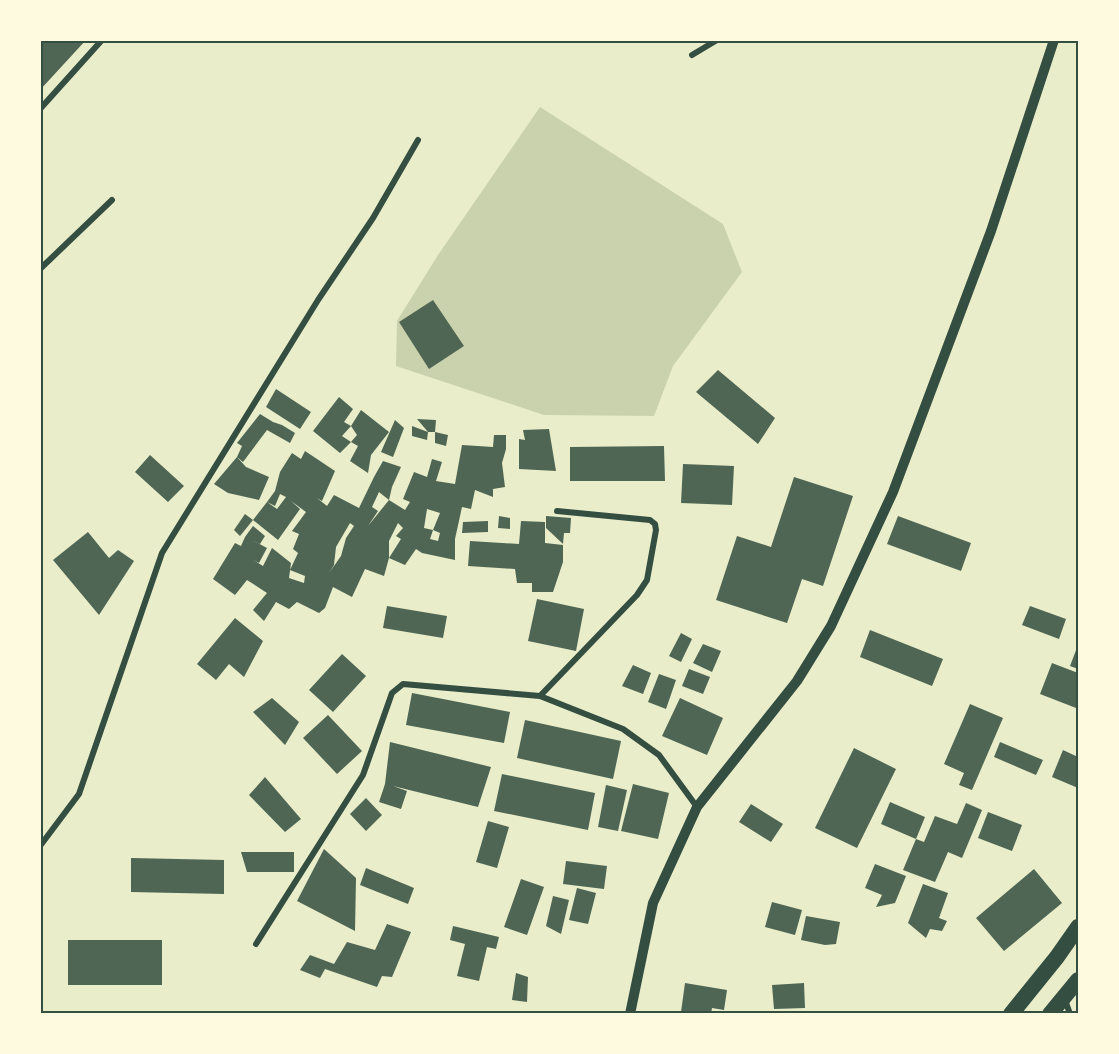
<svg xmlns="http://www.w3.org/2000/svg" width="1119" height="1054" font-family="Mulish,sans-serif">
<rect width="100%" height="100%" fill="#e9edc9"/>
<path fill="#cad2ad" d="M540,107L723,224L742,272L673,366L654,416L544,415L396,366L397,321L438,255Z"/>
<path fill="#4f6655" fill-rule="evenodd" d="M40,40H86L40,90Z
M433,300L464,346L429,369L399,322Z
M718,370L775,418L758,444L696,392Z
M276,389L311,412L300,429L266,407Z
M339,397L353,409L344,422L351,426L342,436L351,442L340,453L313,431Z
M361,410L389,432L371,455L368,473L350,461L358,446L351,442L357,435L351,426Z
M260,414L273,422L282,425L295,433L290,443L267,430L243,462L237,457L242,446L237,443Z
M417,419L436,420L435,432H428Z
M395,420L404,428L393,457L381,452Z
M412,426L428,432L427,440L412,436Z
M549,429L556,471L519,469V439L525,440L523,430Z
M435,432L448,435L446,446L435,443Z
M494,435H506V449L502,463L505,487L493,489V497L475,490L471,509L462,507L455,539V560L422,553L416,549L405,565L389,558L384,576L365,569L352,597L333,587L325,608L319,613L297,602L289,609L276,602L264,621L253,610L267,593L247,580L235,595L213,579L235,543L241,546L245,537L253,526L265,536L260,544L254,541L267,548L259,563L253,560L263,566L272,548L291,563L289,578L304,583L305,576L290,570L298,553L293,549L299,534L292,531L306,512L291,501L300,509L278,540L253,520L267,502L277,509L286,497L280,494L275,506L267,502L275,491L280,472L292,453L301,459L305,451L335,471L322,501L317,498L327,506L334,495L359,508L374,477L383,461L401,467L392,487L389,500L379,492L372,507L378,511L368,526L389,500L405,510L410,502L403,499L414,472L427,477L432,459L442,462L436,481L455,484L462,445L493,447ZM427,509L440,513L433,530L440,533L438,541L430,539L433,530L424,528ZM350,523L354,526L346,538L341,556L329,573L334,565L336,547ZM398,523L403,528L396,536L401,539L389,558V541Z
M664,446L665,481H570V447Z
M150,455L184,486L168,502L135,472Z
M237,457L246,467L269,477L259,500L228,493L214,484Z
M683,464L734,466L732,505L681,503Z
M794,477L853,496L823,586L802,579L787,623L716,600L737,536L771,547Z
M245,514L253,520L240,536L234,530Z
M499,516L510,518V529L498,528Z
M546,516L571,518L570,533H564L563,544L546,528Z
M898,516L971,543L961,571L887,544Z
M488,521V532L462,533L463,522Z
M521,521L545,522V543L563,545V562L553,592H532V583H517L515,569L468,566L470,541L519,544Z
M88,532L109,558L118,550L134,561L99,615L53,560Z
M537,599L584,609L576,651L528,641Z
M387,606L447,616L443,638L383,628Z
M1030,606L1066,619L1059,639L1022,625Z
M235,618L263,641L244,677L229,664L216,680L197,664Z
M870,630L943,659L932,686L860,657Z
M681,633L692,639L681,662L669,656Z
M703,644L721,651L712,672L693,663Z
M1078,645V669L1070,666Z
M342,654L366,676L333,712L309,690Z
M1052,663L1078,673V701L1076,708L1040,694Z
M633,665L651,673L643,694L622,686Z
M689,669L710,677L703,694L682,686Z
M659,674L676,680L666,709L648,702Z
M412,693L510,712L504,743L406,725Z
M272,698L299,722L285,745L253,712Z
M680,698L723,718L707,755L662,736Z
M970,704L1003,718L972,790L959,785L964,773L944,764Z
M328,715L362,751L337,774L303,738Z
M525,720L621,741L613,779L517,758Z
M390,742L491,767L478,807L393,786L407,791L401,809L379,802L385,784Z
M1000,742L1043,760L1036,775L994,757Z
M854,748L896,769L857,848L815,828Z
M1063,750L1078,757V788L1052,777Z
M502,774L595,793L588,830L494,811Z
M265,777L301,819L285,832L249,795Z
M633,784L669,793L658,839L621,831Z
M606,785L627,790L618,831L598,827Z
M366,798L382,815L366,831L350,814Z
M890,802L925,817L916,839L881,824Z
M966,803L982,810L962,858L948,852L935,882L903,870L916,839L924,842L935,816L957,824Z
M751,804L783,824L771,842L739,822Z
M988,812L1022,825L1012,851L978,838Z
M488,821L509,827L497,868L476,862Z
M324,849L356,878L355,931L297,901Z
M241,852H294V872H247Z
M131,858L224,860V894L131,892Z
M566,861L607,866L604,889L563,884Z
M875,864L906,876L895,903L876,907L882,895L865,888Z
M366,868L414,888L408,904L360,885Z
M1034,869L1062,903L1004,951L976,918Z
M521,879L544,887L527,935L504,927Z
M923,884L948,893L939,918L947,921L942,931L930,929L926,938L908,923Z
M577,888L596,893L588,924L569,920Z
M553,896L569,900L561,934L546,926Z
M772,902L802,910L795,935L765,927Z
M806,916L840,922L836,944L825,945L801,940Z
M387,924L411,932L392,977L382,976L377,987L325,969L320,978L300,970L310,955L334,964L347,942L375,950Z
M453,926L499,937L496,949L487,947L479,981L457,976L465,944L450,940Z
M68,940H162V985H68Z
M516,973L528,977L527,1002L512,1000Z
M685,983L727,990L724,1010L712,1008L711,1014H693L681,1012Z
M804,983L805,1008L774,1009L772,985Z"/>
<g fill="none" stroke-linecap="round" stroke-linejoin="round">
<path stroke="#344e41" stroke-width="6" d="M692,55L717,40
M40,109L102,40
M40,269L112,200
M540,696L637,595L647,580L656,530L655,524L650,520L557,511
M40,846L79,794L162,553L318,300L373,218L418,140
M256,944L363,775L392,693L403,684L540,696L623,729L659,755L697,807
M1065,1000L1070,1014"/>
<path stroke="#344e41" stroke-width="10" d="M630,1014L653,903L697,807L797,681L831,626L893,492L991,231L1054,40"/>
<path stroke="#344e41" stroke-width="16" d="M1011,1014L1057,957L1078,927
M1050,1014L1078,980"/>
</g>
<rect width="1119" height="1054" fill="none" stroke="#fefae0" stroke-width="84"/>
<rect x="42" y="42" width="1035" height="970" fill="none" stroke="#344e41" stroke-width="2"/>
</svg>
